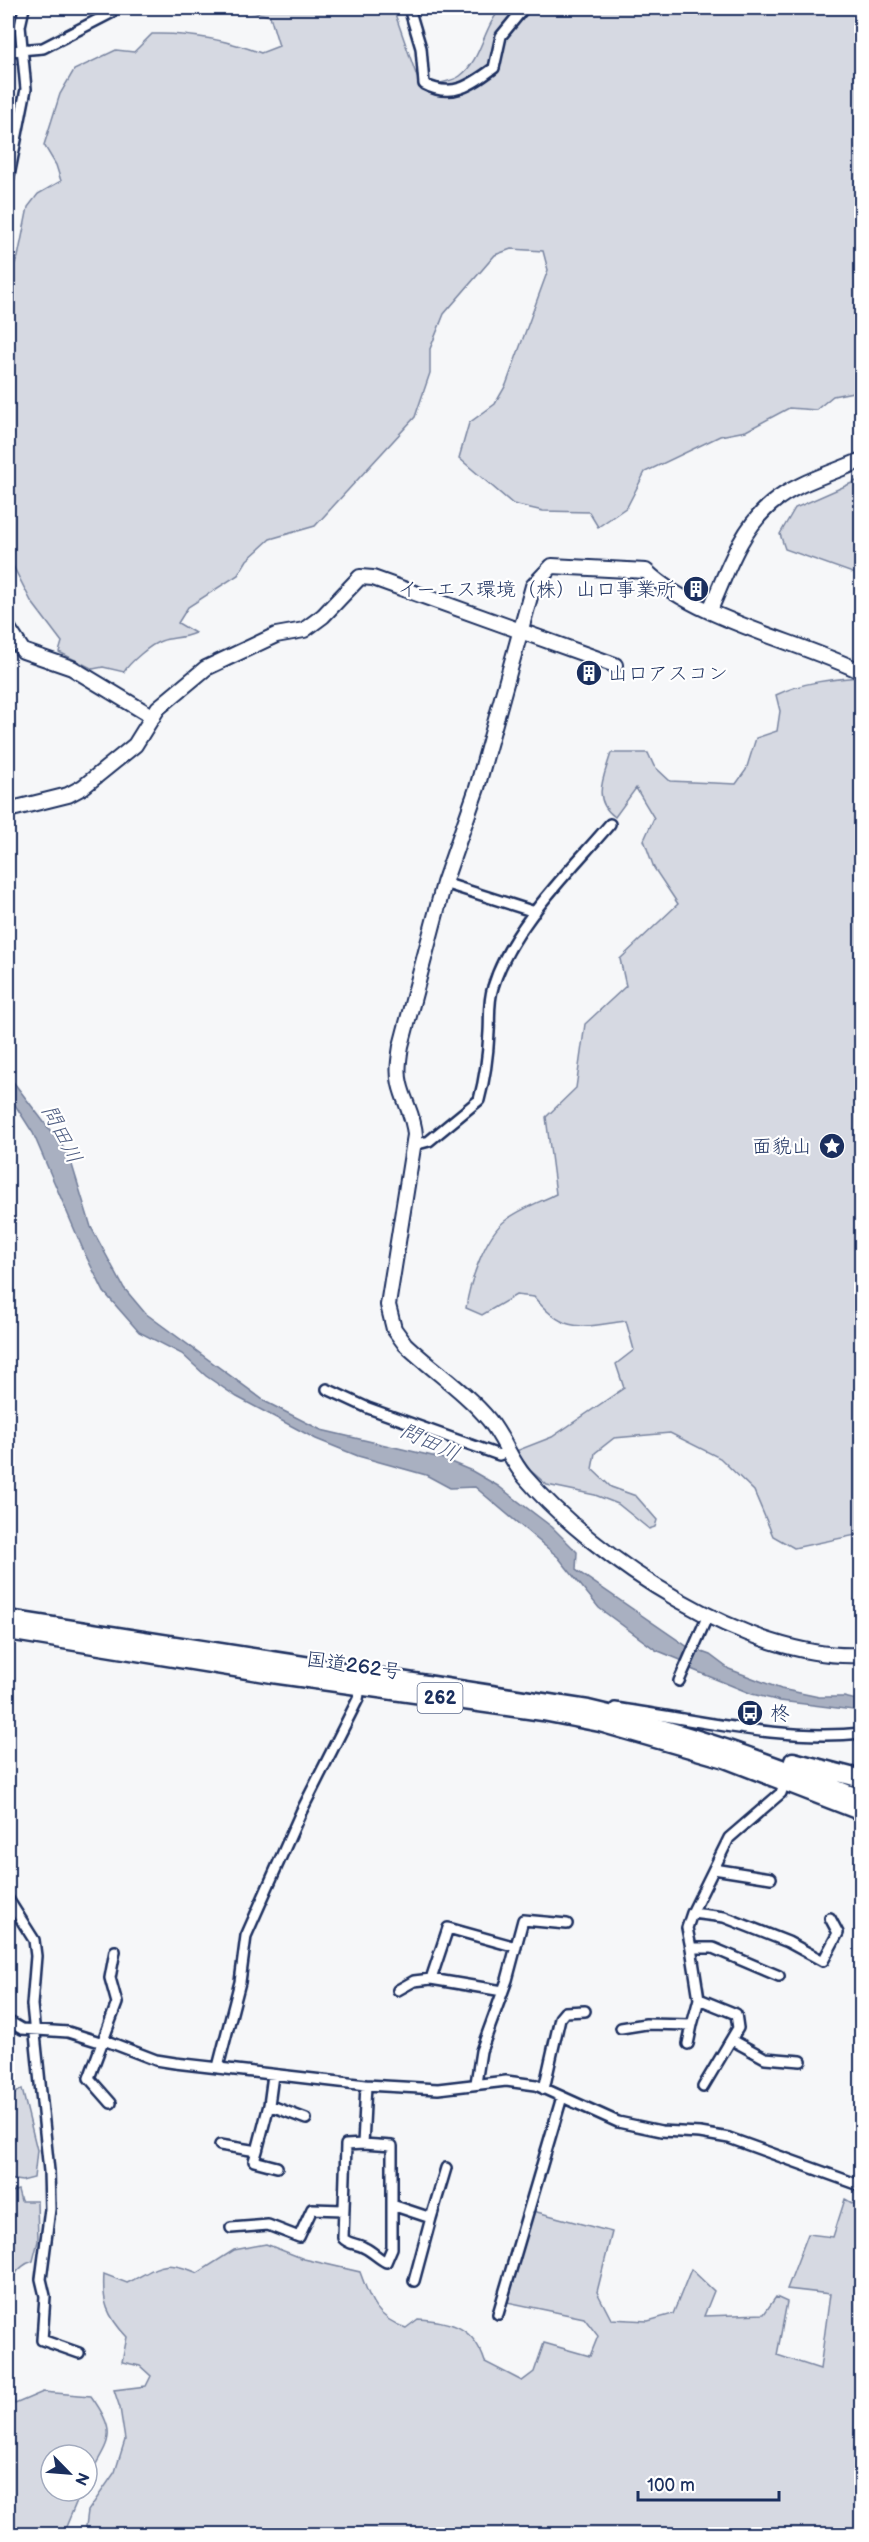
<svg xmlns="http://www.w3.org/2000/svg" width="869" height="2542" font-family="'Balsamiq Sans','Klee One',sans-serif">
<rect width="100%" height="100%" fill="#f6f7f9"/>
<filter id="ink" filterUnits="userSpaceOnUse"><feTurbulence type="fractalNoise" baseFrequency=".0167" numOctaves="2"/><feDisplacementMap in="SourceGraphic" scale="12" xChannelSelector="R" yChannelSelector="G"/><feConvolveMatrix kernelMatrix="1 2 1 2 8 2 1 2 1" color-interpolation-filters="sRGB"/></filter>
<g filter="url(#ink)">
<path fill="#d6d9e2" stroke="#7884a0" stroke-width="1.5" d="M236,8H393L417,77L438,84C444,82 455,80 460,76C482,60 483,26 502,8H861L862,386L858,391L833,396L816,410L789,408L746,431L720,436L645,472L627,507L598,527L589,512L543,511L513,504L459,458L469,423L495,404L506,385L548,270L543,251L511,249L495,255L444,314L430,349V373L415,417L315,526L270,539L247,560L238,575L188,607L178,623L195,633C181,639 172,637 161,641C151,644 129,663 124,672L103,667L93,669L59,652L62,642L31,601L8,556V278L18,257L28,207L38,194L61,181L56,165L44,145L60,94L74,70L116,50L134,52L152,34C189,33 227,40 261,53L279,46L270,16Z
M861,479V576L785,549L780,534L795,508Z
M861,677V1534L794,1548L773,1536L754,1491L720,1458L670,1433L614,1438L595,1453L592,1469L611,1487L636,1496L657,1520L655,1527L649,1529L618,1504L595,1495L547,1485L530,1470L516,1451L552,1437L624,1388L616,1364L634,1350L626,1321C582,1326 566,1336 534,1297L516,1295L482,1315L466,1308C469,1284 485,1235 506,1220C520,1209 540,1202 556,1194L546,1117L576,1088L585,1024L626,986L620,959L678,904L654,868L644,840L654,818L636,788L615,817C591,800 604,777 611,753H648L654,766L670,781L736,784L746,770L756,738L777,731L780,711L776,695C802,682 833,679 861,677Z
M22,2089L37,2150L34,2178L22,2181L8,2179V2098Z
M18,2190L21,2201H37L38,2241L33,2261C17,2266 9,2281 8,2297V2193Z
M845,2199L861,2208V2534H85L88,2511L115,2472L125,2440L120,2408L114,2390L146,2386L151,2376L140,2366L122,2362L127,2337C107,2316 102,2302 104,2274L127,2283C160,2267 161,2258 198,2273L234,2250L266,2244L304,2259L360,2272C370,2300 376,2318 406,2328L418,2319C451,2321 474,2327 485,2362L522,2381L534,2372L544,2343L590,2356L598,2336L584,2318L507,2302L533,2211L612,2232L597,2292L611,2319L648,2321L673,2314L691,2269L714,2291L704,2316L764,2314L776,2297L787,2302L777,2355L820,2369L830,2294L787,2289L808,2234L833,2237Z
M8,2392H11L15,2404L43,2392L91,2396C120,2436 108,2441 87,2480V2455H51V2491H81L63,2534H8Z"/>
<path fill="#a9b0c1" stroke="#707c99" stroke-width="1.5" d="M8,1075L69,1155L91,1227L124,1288L145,1313L266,1402L321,1430L441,1458L472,1471L498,1486L552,1527L577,1552L576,1570L688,1647L710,1655L729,1669L781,1689L819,1697H844L861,1701V1711L780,1701L752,1694L691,1669L683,1661L656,1650L599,1608L558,1557L475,1487L450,1488L426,1475L358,1456L316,1439L237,1397L206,1376L182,1354L139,1332L104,1292L85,1254L33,1133L8,1094Z"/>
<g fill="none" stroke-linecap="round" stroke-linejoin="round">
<g stroke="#1b2f5e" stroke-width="14">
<path id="street" d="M409,8L421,48L424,84C452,99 471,85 494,68L501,36L524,8
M8,51L43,48L111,13L113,8
M8,181L26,89L20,26L24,8
M444,883L535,912
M414,1145L429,1141L479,1100C485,1078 488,1054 489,1032C490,1017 488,1002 493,987C511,927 570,871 610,824
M327,1389L368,1408L499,1455L507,1452
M679,1681L708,1615
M615,1708C694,1719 783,1742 862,1733
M714,1869L771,1878
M8,1899L34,1940L36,1956L32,2005L49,2171L50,2209L41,2279L45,2296L42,2340L79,2353
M692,1913L729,1838L781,1793L785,1781
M779,1976L713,1948H691L687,1928L692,1913L724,1917L788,1942L823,1961L838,1933L830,1918
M431,1979L448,1928L516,1947
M398,1990L414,1981L431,1979L503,1991
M699,1999L736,2014L738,2028L703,2087
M8,2021L22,2029L68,2032L103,2043
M621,2028L646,2024L692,2025L699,1999L691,1948
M104,2040L156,2060L175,2063L366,2085L438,2089L506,2081L536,2085L618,2122L661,2131L700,2133L729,2138L862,2186
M732,2040L765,2058L801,2061
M688,2044L692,2025
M218,2067L240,1982L246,1936L301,1812L358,1699L361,1684
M476,2083L481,2051L507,1980L523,1920L567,1924
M544,2089L560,2018L565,2012L585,2011
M111,2103L89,2078L117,2003L110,1978L115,1951
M269,2105L306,2119
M363,2144L346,2145L343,2238C349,2245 357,2243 365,2248C373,2252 378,2258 386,2262L392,2248V2146L363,2144L366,2085
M220,2145L257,2151L269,2105L273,2075
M257,2151L254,2161L277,2167
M392,2205L431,2218L414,2281
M431,2218L446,2168
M231,2228L268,2225L299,2237L312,2209L343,2210
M498,2314L562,2097"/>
</g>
<g stroke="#1b2f5e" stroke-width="18">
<path id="secondary" d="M710,610C726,574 740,530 771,504C795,483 833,473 862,460
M8,628L23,651L72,668L153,717
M862,672C798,641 696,619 646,571L552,566L533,586L477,788L444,883L401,1046C399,1059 397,1072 400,1084C404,1102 414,1116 415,1135L388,1305L394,1329L405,1344C431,1369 466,1392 489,1420C504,1438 510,1460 525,1477C595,1559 750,1662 862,1655
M8,810L68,795L83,787L135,745L158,708L206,668L276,635L304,630L323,616L360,577L373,578L615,665"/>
</g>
<g stroke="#1b2f5e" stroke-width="21">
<path id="highway" d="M8,1619L588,1709C682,1730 771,1763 862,1799
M8,1631L272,1674L543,1712L600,1723L725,1759L862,1812
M793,1761L862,1779"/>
</g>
<use href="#street" stroke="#fff" stroke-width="9"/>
<use href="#secondary" stroke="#fff" stroke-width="14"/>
<use href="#highway" stroke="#fff" stroke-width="16"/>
</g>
</g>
<defs>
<g id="building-disc" transform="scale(1.35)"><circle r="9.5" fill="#1b2f5e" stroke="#fff"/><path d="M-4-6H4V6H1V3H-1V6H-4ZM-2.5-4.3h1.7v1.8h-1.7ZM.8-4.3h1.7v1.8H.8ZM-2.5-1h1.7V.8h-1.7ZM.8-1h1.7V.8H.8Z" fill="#fff"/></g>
<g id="sight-disc" transform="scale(1.35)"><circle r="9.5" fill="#1b2f5e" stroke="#fff"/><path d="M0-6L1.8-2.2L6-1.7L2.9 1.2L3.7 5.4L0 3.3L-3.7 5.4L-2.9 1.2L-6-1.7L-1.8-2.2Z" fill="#fff"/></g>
<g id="bus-disc" transform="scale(1.35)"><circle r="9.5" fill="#1b2f5e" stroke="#fff"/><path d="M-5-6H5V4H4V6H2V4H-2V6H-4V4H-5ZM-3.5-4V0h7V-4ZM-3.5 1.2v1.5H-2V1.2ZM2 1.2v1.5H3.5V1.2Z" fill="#fff"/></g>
</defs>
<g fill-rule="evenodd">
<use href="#building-disc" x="696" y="589"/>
<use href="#building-disc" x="589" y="673"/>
<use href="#sight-disc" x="832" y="1146"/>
<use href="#bus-disc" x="750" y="1713"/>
</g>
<g text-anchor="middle" stroke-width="4.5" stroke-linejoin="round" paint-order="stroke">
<rect fill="#fff" stroke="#5f6d8e" stroke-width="1.5" x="417.5" y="1683" width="45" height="30" rx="4.5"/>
<g font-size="18" font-weight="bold" fill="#1b2f5e">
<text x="440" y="1704">262</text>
</g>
<g font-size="20" fill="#1b2f5e" stroke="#fff" text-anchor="end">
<text x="676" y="596">イーエス環境（株）山口事業所</text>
<text x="608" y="680" text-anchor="start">山口アスコン</text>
<text x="812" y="1153">面貌山</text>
<text x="770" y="1720" text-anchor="start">柊</text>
</g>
<g font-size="20" fill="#1b2f5e" stroke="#fff">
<text transform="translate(354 1665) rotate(8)" y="7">国道262号</text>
</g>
<g font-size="21" font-style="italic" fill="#4d5c81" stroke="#fff">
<text transform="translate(62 1134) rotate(63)" y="7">問田川</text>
<text transform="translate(430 1442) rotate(25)" y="7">問田川</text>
</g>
</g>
<rect width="869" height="2542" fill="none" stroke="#fff" stroke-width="30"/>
<rect x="15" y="15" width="839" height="2512" fill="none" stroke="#1b2f5e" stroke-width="2" filter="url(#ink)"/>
<g transform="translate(69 2473) rotate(115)"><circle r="28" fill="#ffffff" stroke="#a4acbf" stroke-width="1.5"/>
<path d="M0-4.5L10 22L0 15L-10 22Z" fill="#1b2f5e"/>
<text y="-9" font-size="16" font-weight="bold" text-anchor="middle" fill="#1b2f5e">N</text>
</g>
<path d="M638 2491v9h141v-9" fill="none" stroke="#1b2f5e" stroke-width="3"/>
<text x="647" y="2491" font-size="18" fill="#1b2f5e" stroke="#ffffff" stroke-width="4.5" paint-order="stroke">100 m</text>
</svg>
